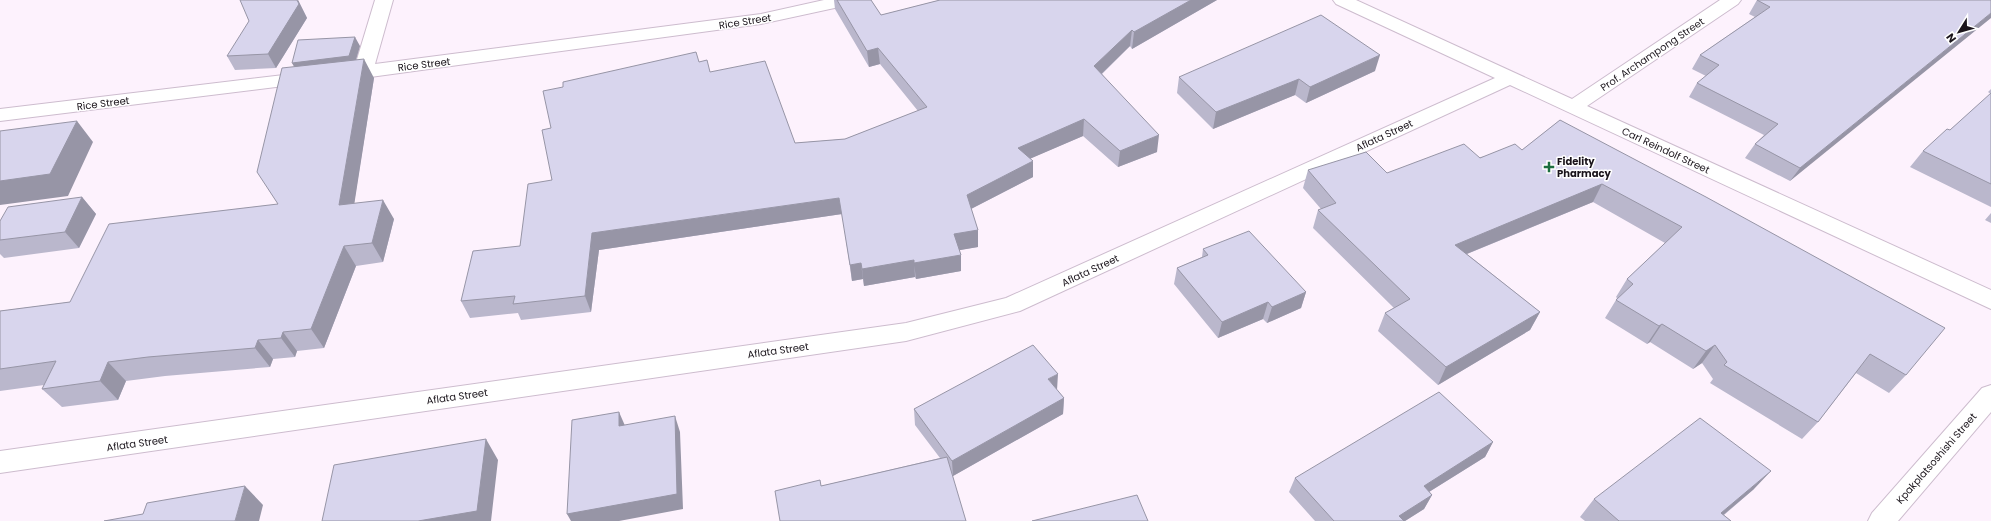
<svg xmlns="http://www.w3.org/2000/svg" width="1991" height="521" font-family="Poppins,sans-serif">
<rect width="100%" height="100%" fill="#fdf2fd"/>
<g fill="none" stroke-linecap="round" stroke-linejoin="round">
<g stroke="#cdbcce" stroke-width="2">
<path id="minor" d="M375,0H393L375,64L761,14L824,0H856L853,4L761,24L363,78L341,80L334,78L332,74L334,70L355,66Z
M1333,0H1356L1572,99L1720,0H1741L1738,4L1587,106L1991,290V309L1510,85L1020,311L906,341L0,473V451L906,323L1006,298L1495,78L1336,4Z
M309,72L316,74L318,78L316,82L0,121V109Z
M1991,385V412L1898,521H1868L1872,513L1982,388Z"/>
</g>
<use href="#minor" fill="#fff" fill-rule="evenodd"/>
</g>
<path fill="#bab7cc" d="M298,0L307,18L276,68L235,70L227,56Z
M834,0H871L881,15L940,0H1217L1132,49L1130,46L1102,74L1157,152L1118,167L1083,136L1031,158L1033,177L971,209L978,230V247L959,250L961,271L916,279L915,277L864,286L863,279L852,281L842,214L599,250L591,312L521,320L518,313L470,318L461,301L520,246L552,180L551,128L699,62L710,72L795,143L845,139L918,111L880,64L869,67L835,9Z
M1757,0H1991L1790,181L1745,158L1755,144L1764,135L1689,97L1697,83L1706,76L1692,69L1700,55L1755,17L1749,14Z
M360,46L356,60L374,78L354,203L394,219L383,262L356,266L324,348L297,351L295,357L273,359L270,367L165,376L126,381L118,400L62,407L42,389L44,385L0,391V311L70,302L278,204L294,67Z
M1375,71L1306,103L1295,95L1213,129L1177,93L1179,77Z
M1991,89V207L1910,167L1923,151L1950,130L1991,94L1988,92Z
M1560,120L1906,375L1889,393L1856,373L1818,422L1802,439L1710,383L1713,379L1702,363L1693,369L1650,342L1647,344L1605,318L1616,300L1617,298L1616,297L1627,279L1665,243L1593,202L1467,254L1540,312L1530,330L1438,385L1378,331L1385,313L1394,308L1313,228L1318,210L1321,209L1303,188L1308,170L1387,173L1522,150Z
M82,197L96,214L79,248L4,258L0,254V221Z
M1991,213V223L1985,220Z
M1203,249L1306,292L1301,308L1267,323L1263,319L1218,338L1174,284L1177,268L1202,257Z
M1057,390L1064,398L1063,414L953,476L821,486L940,458L915,425L914,409Z
M1493,442L1485,457L1429,492L1432,495L1424,509L1405,521H1315L1289,492L1295,478Z
M1754,489L1724,515L1731,521H1585L1580,517L1594,499Z"/>
<path fill="#9795a6" d="M298,0L307,18L276,68L268,54Z
M1191,0H1217L1132,49L1134,32Z
M1991,13V18L1790,181L1800,168Z
M1132,30L1130,46L1093,82L1094,66Z
M355,37L360,46L354,66L297,72L292,63Z
M878,48L880,64L869,67L867,51Z
M1380,55L1375,71L1306,103L1310,87Z
M364,59L374,78L351,225L339,205Z
M1299,79L1295,95L1213,129L1216,112Z
M1084,119L1083,136L1018,164V148Z
M77,121L93,142L68,196L0,205V181Z
M1159,135L1157,152L1118,167L1120,151Z
M1033,161V177L967,211V195Z
M1602,184L1593,202L1447,262L1455,245Z
M82,197L96,214L79,248L65,232Z
M839,198L842,214L599,250L591,312L585,296L592,233Z
M383,200L394,219L383,262L372,243Z
M978,230V247L955,251L954,234Z
M344,246L356,266L324,348L311,329Z
M961,255V271L916,279L914,263Z
M914,260L915,277L864,286L862,269Z
M861,263L863,279L852,281L850,265Z
M1306,292L1301,308L1267,323L1272,307Z
M1268,302L1263,319L1218,338L1222,322Z
M1540,312L1530,330L1438,385L1446,367Z
M1662,324L1650,342L1647,344L1659,326Z
M283,332L297,351L295,357L281,338Z
M258,340L273,359L270,367L255,348Z
M1715,345L1702,363L1693,369L1706,351Z
M108,362L126,381L118,400L100,381Z
M1058,374L1057,390L1048,379Z
M1064,398L1063,414L953,476L952,461Z
M619,412L626,428L619,426Z
M675,416L680,432L683,509L619,521H571L567,514Z
M486,439L498,460L491,521H418Z
M1493,442L1485,457L1416,500L1424,486Z
M1771,471L1754,489L1716,521L1721,513Z
M245,486L263,505L259,521H235Z
M1432,495L1424,509L1405,521H1396L1399,516Z"/>
<path fill="#d8d5ed" stroke="#9795a6" d="M240,0H297L299,4L268,54L227,56L249,21Z
M837,0H871L881,15L940,0H1191L1134,32L1132,30L1094,66L1159,135L1120,151L1084,119L1018,148L1033,161L967,195L978,230L954,234L961,255L914,263V260L862,269L861,263L850,265L839,198L592,233L585,296L513,304L515,296L461,301L473,251L520,246L528,184L552,180L542,130L551,128L543,91L563,87V82L696,52L699,62L707,60L710,72L765,61L795,143L845,139L927,107L878,48L867,51Z
M1757,0H1991V13L1800,168L1755,144L1778,124L1697,83L1719,65L1700,55L1770,7Z
M1321,15L1380,55L1310,87L1299,79L1216,112L1179,77Z
M355,37L349,56L292,63L298,40Z
M364,59L339,205L383,200L372,243L344,246L311,329L283,332L281,338L258,340L255,348L148,357L108,362L100,381L42,389L56,361L0,369V311L70,302L109,224L278,204L257,172L282,68Z
M1991,93V184L1923,151L1947,129L1950,130Z
M1560,120L1706,197L1945,328L1906,375L1870,354L1818,422L1724,365L1727,362L1715,345L1706,351L1662,324L1659,326L1616,300L1633,284L1627,279L1682,227L1602,184L1455,245L1540,312L1446,367L1385,313L1410,299L1318,210L1336,203L1308,170L1366,152L1387,173L1464,144L1480,158L1515,144L1522,150Z
M77,121L50,174L0,181V131Z
M82,197L65,232L0,240V221L8,207Z
M1249,231L1306,292L1272,307L1268,302L1222,322L1177,268L1208,255L1203,249Z
M1033,345L1058,374L1048,379L1064,398L952,461L914,409Z
M1439,392L1493,442L1424,486L1432,495L1399,516L1404,521H1334L1295,478Z
M619,412V426L675,416L677,494L567,514L572,420Z
M1700,418L1771,471L1721,513L1731,521H1619L1594,499Z
M486,439L477,511L418,521H322L334,465Z
M947,457L966,521H780L775,491L820,480L821,486Z
M245,486L235,521H104L143,514L147,503Z
M1137,495L1148,521H1032Z"/>
<path fill="#1c6e3f" stroke="#fff" stroke-width="1.5" d="M1547 161h4v4h4v4h-4v4h-4v-4h-4v-4h4z"/>
<g text-anchor="middle" stroke-width="3" stroke-linejoin="round" paint-order="stroke">
<g font-size="10" fill="#1a141b" stroke="#fff">
<text transform="translate(745 21) rotate(-9)" y="4">Rice Street</text>
<text transform="translate(1652 54) rotate(-34)" y="4">Prof. Archampong Street</text>
<text transform="translate(424 64) rotate(-7)" y="4">Rice Street</text>
<text transform="translate(103 103) rotate(-7)" y="4">Rice Street</text>
<text transform="translate(1384 135) rotate(-25)" y="4">Aflata Street</text>
<text transform="translate(1666 150) rotate(25)" y="4">Carl Reindolf Street</text>
<text transform="translate(1090 270) rotate(-25)" y="4">Aflata Street</text>
<text transform="translate(778 350) rotate(-8)" y="4">Aflata Street</text>
<text transform="translate(457 396) rotate(-8)" y="4">Aflata Street</text>
<text transform="translate(137 443) rotate(-8)" y="4">Aflata Street</text>
<text transform="translate(1936 458) rotate(-49)" y="4">Kpakplatsoshishi Street</text>
</g>
<g font-size="10" font-weight="bold" fill="#1a141b" stroke="#fff" text-anchor="start">
<text x="1557" y="165">Fidelity<tspan x="1557" dy="12">Pharmacy</tspan></text>
</g>
</g>
<g transform="translate(1959 32) rotate(233)" stroke="#ffffff" stroke-width="3" paint-order="stroke">
<path d="M0-3L7 15L0 10L-7 15Z" fill="#1a141b"/>
<text y="-6" font-size="11" font-weight="bold" text-anchor="middle" fill="#1a141b">N</text>
</g>
</svg>
